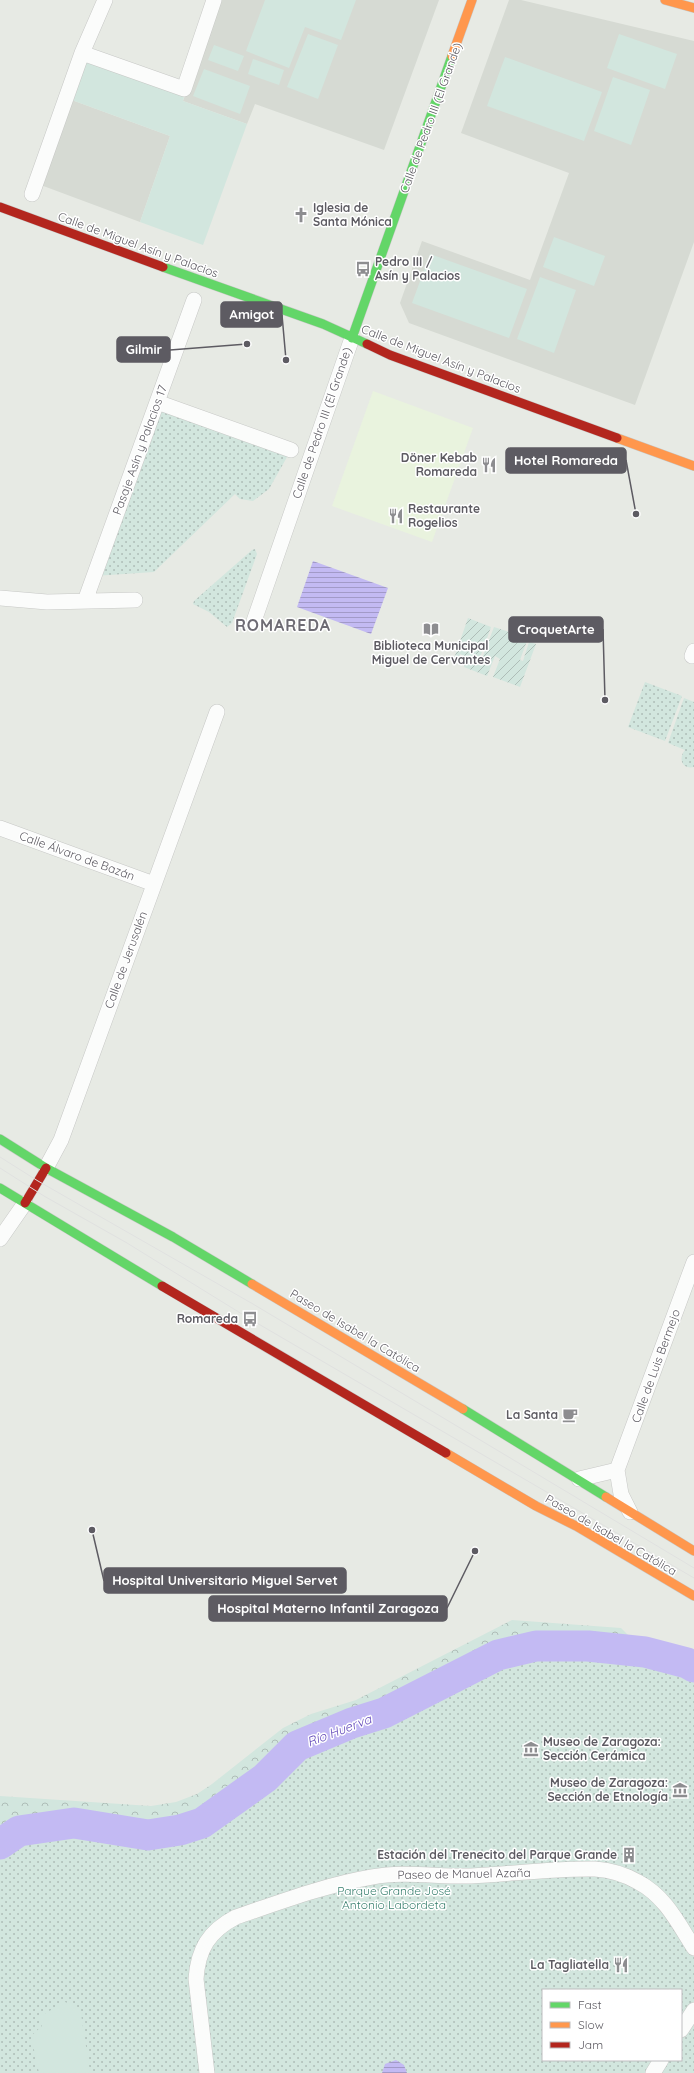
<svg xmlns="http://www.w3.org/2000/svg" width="694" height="2073" font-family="Quicksand,sans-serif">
<defs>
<pattern id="grass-dots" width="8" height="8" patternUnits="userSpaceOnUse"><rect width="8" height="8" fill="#d2e6de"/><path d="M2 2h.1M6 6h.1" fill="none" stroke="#aebdb7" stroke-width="1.8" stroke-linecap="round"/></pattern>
<pattern id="forest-crowns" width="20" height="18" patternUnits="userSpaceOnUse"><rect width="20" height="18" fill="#d2e6de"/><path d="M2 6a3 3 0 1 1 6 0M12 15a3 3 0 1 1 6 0" fill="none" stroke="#aebdb7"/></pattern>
<pattern id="garden-furrows" width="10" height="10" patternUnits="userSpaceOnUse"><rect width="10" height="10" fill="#d2e6de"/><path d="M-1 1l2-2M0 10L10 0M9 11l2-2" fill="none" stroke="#aebdb7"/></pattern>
<pattern id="water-rules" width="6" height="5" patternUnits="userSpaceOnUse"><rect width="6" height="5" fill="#c3baf3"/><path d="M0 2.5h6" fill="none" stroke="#a29ac8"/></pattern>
</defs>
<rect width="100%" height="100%" fill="#e7eae4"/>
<path fill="#e9f3de" d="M373,391L473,428L432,542L332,506Z"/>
<path fill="#d6dad3" d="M219,0H439L384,150L255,104L247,124L183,101Z
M509,0H521L694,41V242L635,405L409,323L400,303L422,241L530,280L569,173L461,133Z
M69,99L170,136L140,222L38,184Z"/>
<path fill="url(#grass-dots)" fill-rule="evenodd" d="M160,407L291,450L269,489L253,501L240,499L235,494L154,572L94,576Z
M255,549L257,554L232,623L227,627L209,612L193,604L194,601L252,550Z
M645,682L682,696L665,741L628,727Z
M684,698L694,702V767C682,770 678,758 685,750L668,743Z
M563,1648C597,1649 667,1648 694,1667V2073H0V1844L19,1831L74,1823L148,1835L180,1830L202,1823L265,1778L297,1746L352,1723L384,1713L498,1655ZM543,1990H681V2060H543Z"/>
<path fill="url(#forest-crowns)" d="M512,1620L621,1628L645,1652L588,1646H536L498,1655L384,1713L352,1723L297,1746L265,1778L202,1823L180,1830L148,1835L74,1823L19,1831L0,1844V1796L151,1806L176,1802L197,1794L212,1784L283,1728L311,1714L356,1700Z"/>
<path fill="url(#garden-furrows)" d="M468,618L491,627L478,663L480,664L494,627L528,638L520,660L523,661L529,642L536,644L520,687L493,677L500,659L495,656L487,676L464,667L467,657L460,654L456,665L452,664Z"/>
<path fill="#d2e6de" d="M265,0H356L341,40L305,27L289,68L246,51Z
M308,34L338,45L318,99L287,87Z
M619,34L677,54L665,89L607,68Z
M214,45L244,56L238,71L208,60Z
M84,57L185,93L183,101L247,124L203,245L140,222L170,136L69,99Z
M505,57L602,92L584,141L487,106Z
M253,59L284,70L279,85L248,74Z
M204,69L250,86L240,114L193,96Z
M613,77L650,90L631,145L594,131Z
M554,237L605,256L594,286L543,267Z
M430,254L527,289L509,338L412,303Z
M540,277L576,290L554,353L517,339Z
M65,2002L80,2008L90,2072L39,2073L31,2036L42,2026L37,2018Z"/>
<path fill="url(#water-rules)" d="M313,561L388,588L371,634L297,607Z
M396,2060L404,2065L407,2073H382L385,2064Z"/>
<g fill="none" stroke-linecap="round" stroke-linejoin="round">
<path stroke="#c3baf3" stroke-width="31" d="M0,1844L19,1831L74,1823L148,1835L180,1830L202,1823L265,1778L297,1746L352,1723L384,1713L498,1655L536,1646H588L645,1652L687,1663L694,1667"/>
<g stroke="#c7c8c6" stroke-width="16">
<path id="street" d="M82,53L184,89L214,0
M32,194L82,53L105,0
M157,402L291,450
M0,598L47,602L135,600
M85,601L194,300
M254,621L352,338
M692,656L694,651
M0,828L154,884
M46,1168L61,1140L217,712
M0,1239L25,1203
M579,1479L617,1470
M630,1512L621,1494L617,1470L694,1262
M681,2030L694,2010
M207,2073L196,1979C198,1949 209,1931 236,1917C280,1902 325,1885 372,1877C404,1871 438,1877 471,1876C511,1874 555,1868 595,1869C609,1870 626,1875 638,1882C665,1896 678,1923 694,1948
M653,2073L661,2060"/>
</g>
<g stroke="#c8c8c7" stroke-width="10">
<path id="fast" d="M163,267L323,324L367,344
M352,338L452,56
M0,1139L46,1168L173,1237L252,1284
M0,1188L162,1286
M463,1409L606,1497"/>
</g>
<g stroke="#c8c8c7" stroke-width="10">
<path id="slow" d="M665,0L694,8
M452,56L472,0
M617,438L694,466
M252,1284L463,1409
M446,1453L536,1506L576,1526L694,1596
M606,1497L694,1551"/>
</g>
<g stroke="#c8c8c7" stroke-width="10">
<path id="jam" d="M0,207L163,267
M367,344L390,355L617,438
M25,1203L46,1168
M162,1286L446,1453"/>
</g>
<use href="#street" stroke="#fbfcfb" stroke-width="15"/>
<use href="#fast" stroke="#63d668" stroke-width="9"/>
<use href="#slow" stroke="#ff974d" stroke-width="9"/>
<use href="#jam" stroke="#b3261e" stroke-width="9"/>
<path stroke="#e0e1e0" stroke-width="1" d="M0,1157L38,1181L253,1304L694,1568
M0,1168L44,1196L127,1243L250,1319L694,1578"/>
</g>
<defs>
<g id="church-bare" transform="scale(1.2)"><path d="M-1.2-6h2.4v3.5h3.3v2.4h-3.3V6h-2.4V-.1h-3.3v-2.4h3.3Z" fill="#8d8d90" stroke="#fff" stroke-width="2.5" paint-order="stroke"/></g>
<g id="bus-bare" transform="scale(1.2)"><path d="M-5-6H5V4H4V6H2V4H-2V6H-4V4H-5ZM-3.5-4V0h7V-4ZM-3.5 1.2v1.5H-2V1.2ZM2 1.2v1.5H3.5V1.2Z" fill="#8d8d90" stroke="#fff" stroke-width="2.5" paint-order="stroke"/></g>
<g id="restaurant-bare" transform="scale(1.2)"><path d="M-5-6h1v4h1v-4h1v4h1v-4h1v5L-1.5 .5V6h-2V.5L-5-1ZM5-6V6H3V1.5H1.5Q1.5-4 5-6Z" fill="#8d8d90" stroke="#fff" stroke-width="2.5" paint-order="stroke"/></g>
<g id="library-bare" transform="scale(1.2)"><path d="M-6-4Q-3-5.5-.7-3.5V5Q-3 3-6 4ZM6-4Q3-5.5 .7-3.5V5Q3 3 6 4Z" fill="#8d8d90" stroke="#fff" stroke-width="2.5" paint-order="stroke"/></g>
<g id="cafe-bare" transform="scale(1.2)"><path d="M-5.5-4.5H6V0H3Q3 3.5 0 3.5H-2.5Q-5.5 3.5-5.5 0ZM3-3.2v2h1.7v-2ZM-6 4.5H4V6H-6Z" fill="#8d8d90" stroke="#fff" stroke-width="2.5" paint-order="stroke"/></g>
<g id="museum-bare" transform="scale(1.2)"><path d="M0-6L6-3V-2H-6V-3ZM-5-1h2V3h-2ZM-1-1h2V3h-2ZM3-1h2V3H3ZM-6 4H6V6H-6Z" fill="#8d8d90" stroke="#fff" stroke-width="2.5" paint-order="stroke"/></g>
<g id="building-bare" transform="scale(1.2)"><path d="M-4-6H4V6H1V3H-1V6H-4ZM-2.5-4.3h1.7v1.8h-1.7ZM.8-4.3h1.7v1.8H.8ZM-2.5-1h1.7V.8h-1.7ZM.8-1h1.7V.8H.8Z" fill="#8d8d90" stroke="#fff" stroke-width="2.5" paint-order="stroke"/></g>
</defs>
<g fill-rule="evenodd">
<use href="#church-bare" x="301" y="215"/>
<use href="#bus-bare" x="363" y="269"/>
<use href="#restaurant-bare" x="489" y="465"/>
<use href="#restaurant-bare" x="396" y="516"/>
<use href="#library-bare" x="431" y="629"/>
<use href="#bus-bare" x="250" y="1319"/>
<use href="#cafe-bare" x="570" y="1415"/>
<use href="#museum-bare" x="531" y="1749"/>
<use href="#museum-bare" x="680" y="1790"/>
<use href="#building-bare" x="629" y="1855"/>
<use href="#restaurant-bare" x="621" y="1965"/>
</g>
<g text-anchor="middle" stroke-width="3" stroke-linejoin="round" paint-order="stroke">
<g font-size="12" fill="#5d5b62" stroke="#fff">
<text transform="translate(431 118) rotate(-70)" y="4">Calle de Pedro III (El Grande)</text>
<text transform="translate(138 245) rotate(20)" y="4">Calle de Miguel Asín y Palacios</text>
<text transform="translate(441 359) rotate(21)" y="4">Calle de Miguel Asín y Palacios</text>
<text transform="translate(322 423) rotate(-71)" y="4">Calle de Pedro III (El Grande)</text>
<text transform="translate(140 450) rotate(-70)" y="4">Pasaje Asín y Palacios 17</text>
<text transform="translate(77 856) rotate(20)" y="4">Calle Álvaro de Bazán</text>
<text transform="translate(126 960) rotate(-70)" y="4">Calle de Jerusalén</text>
<text transform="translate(355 1331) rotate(31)" y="4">Paseo de Isabel la Católica</text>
<text transform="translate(656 1366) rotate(-70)" y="4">Calle de Luis Bermejo</text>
<text transform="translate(611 1535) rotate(30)" y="4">Paseo de Isabel la Católica</text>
<text transform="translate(464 1874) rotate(-1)" y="4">Paseo de Manuel Azaña</text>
</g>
<g font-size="12" font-weight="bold" fill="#5d5b62" stroke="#fff" text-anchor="end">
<text x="313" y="212" text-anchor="start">Iglesia de<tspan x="313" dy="14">Santa Mónica</tspan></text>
<text x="375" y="266" text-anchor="start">Pedro III /<tspan x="375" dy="14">Asín y Palacios</tspan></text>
<text x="477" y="462">Döner Kebab<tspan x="477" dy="14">Romareda</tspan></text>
<text x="408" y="513" text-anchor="start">Restaurante<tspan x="408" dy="14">Rogelios</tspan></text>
<text x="431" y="650" text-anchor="middle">Biblioteca Municipal<tspan x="431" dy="14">Miguel de Cervantes</tspan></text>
<text x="238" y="1323">Romareda</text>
<text x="558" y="1419">La Santa</text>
<text x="543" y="1746" text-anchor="start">Museo de Zaragoza:<tspan x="543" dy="14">Sección Cerámica</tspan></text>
<text x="668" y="1787">Museo de Zaragoza:<tspan x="668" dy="14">Sección de Etnología</tspan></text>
<text x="617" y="1859">Estación del Trenecito del Parque Grande</text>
<text x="609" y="1969">La Tagliatella</text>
</g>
<g font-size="12" fill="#3b8170" stroke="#fff">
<text x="394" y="1895">Parque Grande José<tspan x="394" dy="14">Antonio Labordeta</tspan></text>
</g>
<g font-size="13" font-style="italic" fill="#644bba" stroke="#fff">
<text transform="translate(339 1730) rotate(-21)" y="5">Río Huerva</text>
</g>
<g font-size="16" font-weight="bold" letter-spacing="1" fill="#6e6c74" stroke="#fff">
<text x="283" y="631">ROMAREDA</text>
</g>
</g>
<path fill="none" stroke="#5d5b62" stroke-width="1.5" d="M286 360L282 315M247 344L170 350M636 514L626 460M605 700L603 629M92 1530L104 1581M475 1551L447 1608"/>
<g fill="#5d5b62" stroke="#fff" stroke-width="1.5">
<circle cx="286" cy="360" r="4"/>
<circle cx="247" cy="344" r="4"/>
<circle cx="636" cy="514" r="4"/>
<circle cx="605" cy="700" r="4"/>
<circle cx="92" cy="1530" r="4"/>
<circle cx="475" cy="1551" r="4"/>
</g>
<g fill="#5d5b62" stroke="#5d5b62" stroke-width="1.5">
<rect x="221" y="302" width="61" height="25" rx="4"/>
<rect x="117" y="337" width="53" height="25" rx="4"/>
<rect x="506" y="448" width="120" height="25" rx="4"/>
<rect x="509" y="617" width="94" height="25" rx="4"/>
<rect x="104" y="1568" width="242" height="25" rx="4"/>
<rect x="209" y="1596" width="238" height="25" rx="4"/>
</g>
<g font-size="13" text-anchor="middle" font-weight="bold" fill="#fff">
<text x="252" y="319">Amigot</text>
<text x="144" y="354">Gilmir</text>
<text x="566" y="465">Hotel Romareda</text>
<text x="556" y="634">CroquetArte</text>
<text x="225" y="1585">Hospital Universitario Miguel Servet</text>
<text x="328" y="1613">Hospital Materno Infantil Zaragoza</text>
</g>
<rect x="542" y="1989" width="140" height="72" fill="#ffffff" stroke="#bebdc0"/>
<rect x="550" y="2002" width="20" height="6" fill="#63d668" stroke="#bebdc0"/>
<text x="578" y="2009" font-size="12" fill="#5d5b62">Fast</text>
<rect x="550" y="2022" width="20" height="6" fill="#ff974d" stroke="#bebdc0"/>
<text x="578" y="2029" font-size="12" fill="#5d5b62">Slow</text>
<rect x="550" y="2042" width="20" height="6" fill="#b3261e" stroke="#bebdc0"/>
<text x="578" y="2049" font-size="12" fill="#5d5b62">Jam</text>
</svg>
